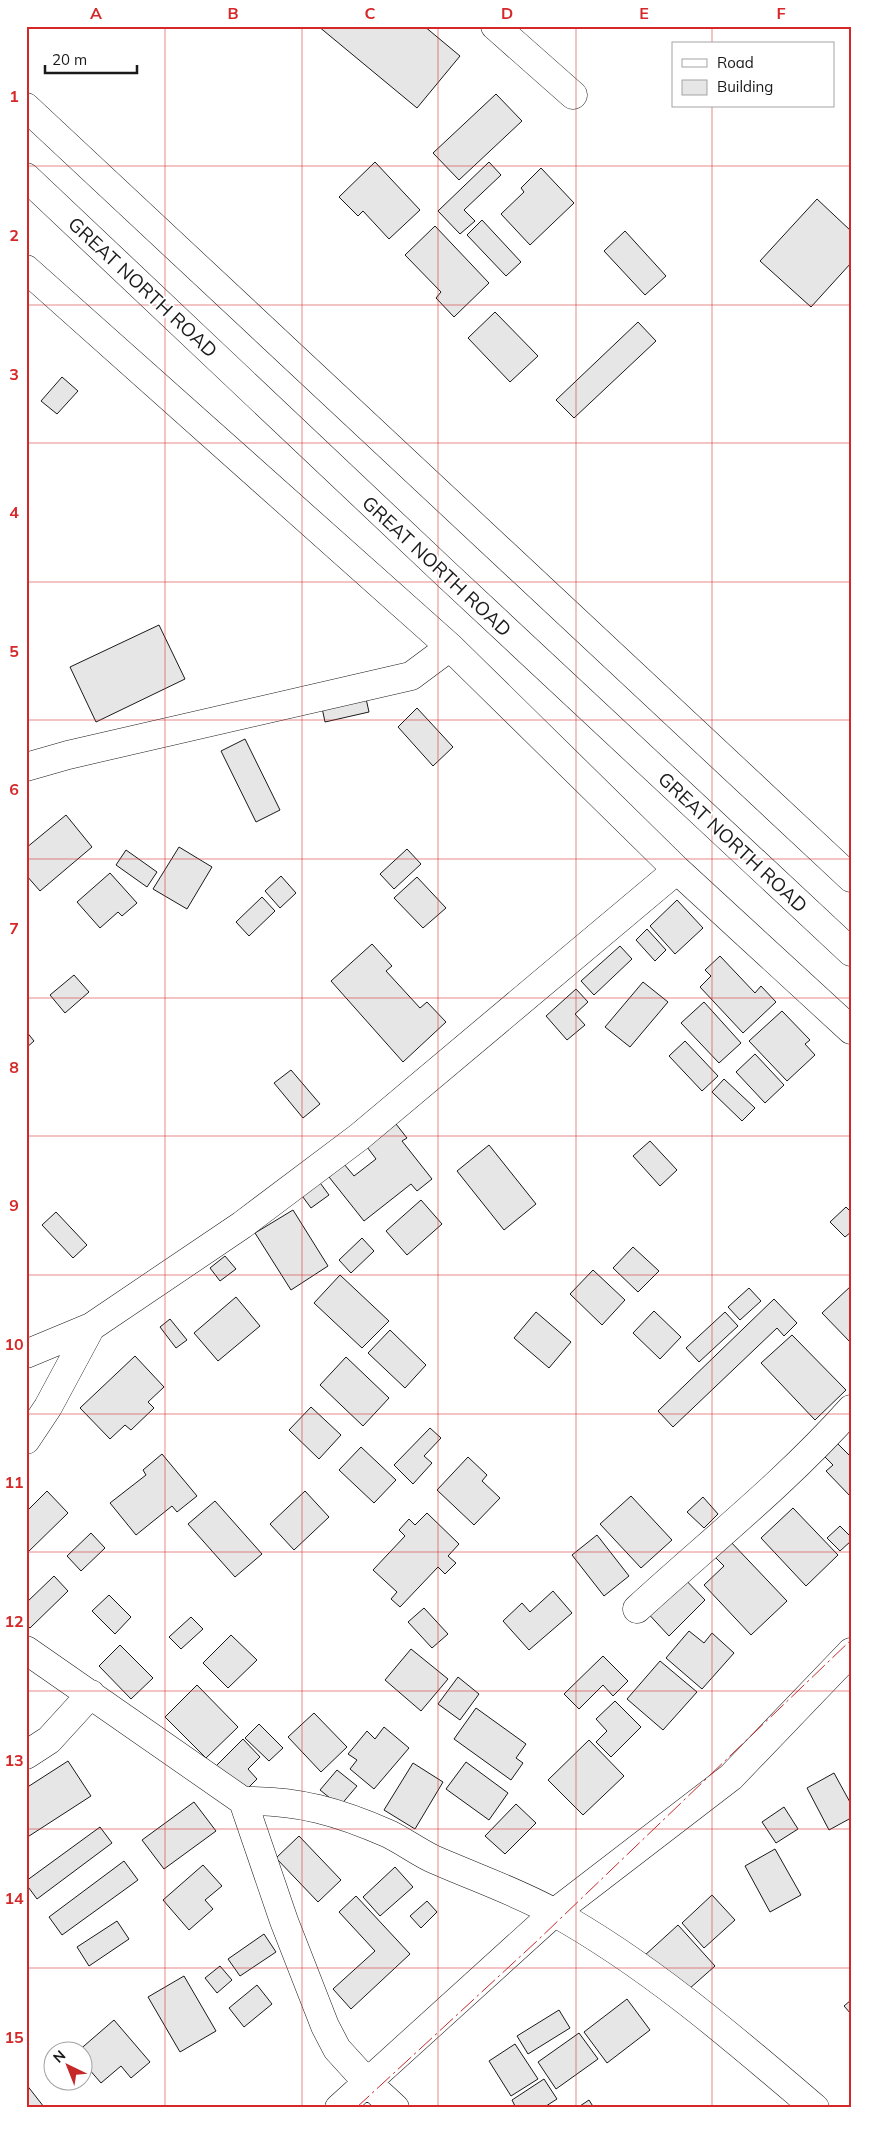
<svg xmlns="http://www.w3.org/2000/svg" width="877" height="2134" font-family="Mulish,sans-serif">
<rect width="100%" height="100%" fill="#fff"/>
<path fill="#e6e6e6" stroke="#1a1a1a" d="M318,26H424L460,56L417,108Z
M496,94L522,121L459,180L433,153Z
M375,162L420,210L389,239L363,211L358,216L339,197Z
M489,162L501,175L464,210L475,221L460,234L438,211Z
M541,168L574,203L530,245L501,214L524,192L521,188Z
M817,199L851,231V263L811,307L760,261Z
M482,220L521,262L506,276L467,235Z
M435,226L489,283L454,317L436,298L441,292L405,255Z
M625,231L666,276L645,295L604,251Z
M495,312L538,356L510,382L468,338Z
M638,322L656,341L574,418L556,400Z
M62,377L78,391L57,414L41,401Z
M159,625L185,679L96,722L70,667Z
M365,694L369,712L325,722L321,703Z
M417,708L453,747L433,766L398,727Z
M245,739L280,810L256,822L221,751Z
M66,815L92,847L40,891L26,875V848Z
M179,847L212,867L187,909L153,889Z
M407,849L421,864L394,889L380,874Z
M126,850L157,872L147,887L116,865Z
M110,873L137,903L122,916L118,912L100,928L77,902Z
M281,876L296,893L280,908L265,891Z
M417,877L446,908L423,928L394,898Z
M262,897L275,911L249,936L236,922Z
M677,900L703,928L675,954L650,926Z
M647,929L666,950L655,961L636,940Z
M372,944L392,966L386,971L420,1008L427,1002L446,1022L403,1062L331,981Z
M620,946L632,959L594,995L581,981Z
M720,956L755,993L761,986L776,1002L743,1033L700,987L711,976L705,970Z
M74,975L89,992L65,1013L50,995Z
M643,982L668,1002L630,1047L605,1027Z
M576,989L588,1002L575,1014L585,1025L567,1040L546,1016Z
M704,1002L741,1043L719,1063L681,1023Z
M782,1011L810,1040L805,1044L815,1055L787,1081L749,1041Z
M26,1031L34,1041L26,1048Z
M685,1041L718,1076L702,1091L669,1056Z
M755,1054L784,1085L765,1103L736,1072Z
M291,1070L320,1104L303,1118L274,1083Z
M724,1079L755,1108L742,1121L712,1092Z
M396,1124L407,1138L402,1141L432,1179L417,1191L411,1184L364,1221L329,1177L344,1164L354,1176L376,1159L367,1147Z
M650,1141L677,1170L660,1186L633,1156Z
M489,1145L536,1204L504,1230L457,1171Z
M318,1180L329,1195L311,1208L300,1193Z
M421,1200L442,1224L407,1255L386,1231Z
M846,1207L851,1212V1232L845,1237L830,1222Z
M293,1210L328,1266L291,1290L255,1233Z
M56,1212L87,1245L73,1258L42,1225Z
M362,1238L374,1251L351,1273L339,1260Z
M633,1247L659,1271L638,1292L613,1268Z
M225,1256L236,1269L220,1281L210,1268Z
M593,1270L625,1300L602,1325L570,1294Z
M340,1275L389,1321L362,1348L314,1303Z
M851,1286V1343L822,1313Z
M749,1288L761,1301L740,1320L728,1307Z
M236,1297L260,1326L218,1361L194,1333Z
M774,1299L797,1323L784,1336L777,1328L673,1427L658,1411Z
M654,1311L681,1337L660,1359L633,1333Z
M536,1312L571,1342L549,1368L514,1338Z
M725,1312L738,1326L699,1362L686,1348Z
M170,1319L187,1340L176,1348L160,1327Z
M390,1330L426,1365L405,1388L368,1353Z
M792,1335L846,1390L815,1420L761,1363Z
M135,1356L164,1387L148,1402L154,1408L131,1430L125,1425L110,1439L80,1408Z
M346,1357L389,1398L363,1426L320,1385Z
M311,1407L341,1435L319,1459L289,1430Z
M430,1428L441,1438L424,1456L432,1463L413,1484L394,1465Z
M837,1443L851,1457V1497L826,1471L833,1465L824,1456Z
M361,1447L396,1480L374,1503L339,1470Z
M162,1454L197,1496L177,1512L172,1506L136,1535L110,1503L146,1475L143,1470Z
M468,1457L487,1475L482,1481L500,1498L474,1525L437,1490Z
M47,1491L68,1513L26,1554V1512Z
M305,1491L329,1517L294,1550L270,1524Z
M631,1496L672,1540L641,1568L600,1524Z
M703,1497L718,1514L704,1528L687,1512Z
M215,1501L262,1554L235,1577L188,1524Z
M793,1508L838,1555L806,1586L761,1538Z
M427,1513L459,1544L448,1556L456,1563L445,1574L438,1567L400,1607L391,1599L397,1592L373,1570L405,1536L399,1530L409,1519L415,1525Z
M840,1526L851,1537V1541L840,1551L827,1538Z
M91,1533L105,1548L81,1571L67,1556Z
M597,1535L629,1576L604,1596L572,1555Z
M729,1540L787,1601L751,1635L704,1585L724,1566L713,1555Z
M679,1573L705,1600L669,1636L643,1608Z
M54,1576L68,1591L30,1628L26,1625V1603Z
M553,1591L572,1613L529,1650L503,1621L522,1603L530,1612Z
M109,1595L131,1617L115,1634L92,1611Z
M424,1608L448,1634L432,1648L408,1622Z
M191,1617L203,1629L181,1649L169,1637Z
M689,1631L704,1643L712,1633L734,1653L702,1689L666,1658Z
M231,1635L257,1660L228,1688L203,1663Z
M120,1645L153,1678L131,1699L99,1666Z
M411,1649L448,1679L421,1711L385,1680Z
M603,1656L628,1681L613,1696L603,1685L579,1709L564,1694Z
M660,1661L697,1692L663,1730L627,1699Z
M458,1677L479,1694L460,1720L438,1704Z
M197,1685L238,1727L206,1758L165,1717Z
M615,1701L641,1727L611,1757L596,1742L607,1731L596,1719Z
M476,1708L526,1744L516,1758L523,1763L511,1780L454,1739Z
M314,1713L347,1747L321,1772L288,1737Z
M259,1724L283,1748L269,1761L245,1738Z
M384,1727L409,1748L374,1789L350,1769L357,1760L348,1754L367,1731L375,1739Z
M243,1739L260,1757L248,1769L257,1779L243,1793L216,1766Z
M589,1740L624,1776L583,1815L548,1780Z
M68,1761L91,1796L26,1838V1788Z
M466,1762L508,1793L489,1820L446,1789Z
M413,1763L443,1782L415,1829L384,1810Z
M337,1770L357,1786L340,1806L320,1790Z
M834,1773L851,1804V1818L829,1830L807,1788Z
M194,1802L216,1831L164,1869L142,1840Z
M516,1804L536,1823L505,1854L485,1836Z
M784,1807L798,1829L776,1843L762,1822Z
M100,1827L112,1843L37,1899L26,1884V1881Z
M299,1836L341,1880L318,1902L276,1858Z
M775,1849L801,1895L770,1912L745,1866Z
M124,1861L138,1880L62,1935L49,1917Z
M203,1865L222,1886L205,1900L213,1909L189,1930L163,1900Z
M395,1867L413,1887L380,1916L363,1897Z
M712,1895L735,1920L704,1948L682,1923Z
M356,1896L410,1954L351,2009L333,1989L375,1951L339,1912Z
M427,1901L437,1912L421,1928L410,1916Z
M117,1921L129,1939L89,1966L77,1947Z
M678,1925L715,1966L680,1997L644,1956Z
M264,1934L276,1952L240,1976L228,1959Z
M220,1966L232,1980L217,1993L205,1978Z
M184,1976L216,2031L180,2052L148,1997Z
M257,1985L272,2004L244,2027L229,2008Z
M627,1999L650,2030L607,2063L584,2032Z
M851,2000V2014L844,2006Z
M559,2010L570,2028L528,2054L517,2036Z
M114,2020L150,2062L131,2078L121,2066L101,2083L82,2061V2052H77Z
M579,2033L598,2059L556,2089L538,2062Z
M515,2044L538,2079L511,2096L489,2061Z
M544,2079L557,2099L543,2108H516L512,2100Z
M26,2084L44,2107L42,2108H26Z
M589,2100L594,2108H577Z"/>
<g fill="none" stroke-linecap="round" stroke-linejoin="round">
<g stroke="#1a1a1a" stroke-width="29">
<path id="minor" d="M495,26L573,95
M26,269L450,647L677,870L851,1030
M26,767L68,755L411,676L450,647
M26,1354L91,1327L242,1225L359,1137L677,870
M26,1440L48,1407L91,1327
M637,1609C709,1543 786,1482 851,1409
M26,1650L243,1801C298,1800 339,1812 389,1834C403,1841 417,1851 431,1858C471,1876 518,1892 555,1913C650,1966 733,2038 815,2108
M26,1755L49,1740L91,1694
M243,1801L284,1921L325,2026L337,2049L367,2082L395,2108
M339,2108L554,1913L731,1777L851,1652"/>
</g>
<g stroke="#1a1a1a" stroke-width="29">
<path id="primary" d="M26,107L851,878
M26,177L445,573L851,952"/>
</g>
<use href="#minor" stroke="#fff" stroke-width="28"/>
<use href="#primary" stroke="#fff" stroke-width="28"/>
<path stroke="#c62828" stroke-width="1" stroke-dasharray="18 4 2.5 4" stroke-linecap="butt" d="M356,2108L537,1941L851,1640"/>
</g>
<path fill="none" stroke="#d62828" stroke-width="1" stroke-opacity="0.55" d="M165,26V2108M302,26V2108M438,26V2108M576,26V2108M712,26V44M712,106V2108M26,166H851M26,305H851M26,443H851M26,582H851M26,720H851M26,859H851M26,998H851M26,1136H851M26,1275H851M26,1414H851M26,1552H851M26,1691H851M26,1829H851M26,1968H851"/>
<g text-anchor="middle" stroke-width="4" stroke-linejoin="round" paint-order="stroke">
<g font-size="19" fill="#1a1a1a" stroke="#fff">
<text transform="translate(143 287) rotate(43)" y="7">GREAT NORTH ROAD</text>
<text transform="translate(437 566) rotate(43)" y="7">GREAT NORTH ROAD</text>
<text transform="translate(733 842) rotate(43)" y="7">GREAT NORTH ROAD</text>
</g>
</g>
<rect width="877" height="2134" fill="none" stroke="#ffffff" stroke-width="55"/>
<rect x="672" y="42" width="162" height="65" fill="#ffffff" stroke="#a3a3a3"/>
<rect x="682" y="59" width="25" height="8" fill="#ffffff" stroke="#a3a3a3"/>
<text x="717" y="68" font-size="15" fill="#1a1a1a">Road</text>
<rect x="682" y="80" width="25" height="15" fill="#e6e6e6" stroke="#a3a3a3"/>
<text x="717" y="92" font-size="15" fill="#1a1a1a">Building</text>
<g transform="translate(68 2066) rotate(317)"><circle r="24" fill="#ffffff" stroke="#a3a3a3"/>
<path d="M0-4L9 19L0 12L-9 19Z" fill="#c62828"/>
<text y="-8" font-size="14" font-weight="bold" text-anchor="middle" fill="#1a1a1a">N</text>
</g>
<path d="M45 65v8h92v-8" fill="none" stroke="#1a1a1a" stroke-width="2.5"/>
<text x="52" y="65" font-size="15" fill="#1a1a1a" stroke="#ffffff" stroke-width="4" paint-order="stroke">20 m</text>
<rect x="28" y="28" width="822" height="2078" fill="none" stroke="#d62828" stroke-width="2"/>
<g font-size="16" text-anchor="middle" font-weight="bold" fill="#d62828">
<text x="96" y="19">A</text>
<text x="233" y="19">B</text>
<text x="370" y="19">C</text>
<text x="507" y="19">D</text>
<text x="644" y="19">E</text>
<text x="781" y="19">F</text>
<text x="14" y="102">1</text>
<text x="14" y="241">2</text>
<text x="14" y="380">3</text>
<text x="14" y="518">4</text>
<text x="14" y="657">5</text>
<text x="14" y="795">6</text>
<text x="14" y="934">7</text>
<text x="14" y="1073">8</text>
<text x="14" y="1211">9</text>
<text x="14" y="1350">10</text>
<text x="14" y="1488">11</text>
<text x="14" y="1627">12</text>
<text x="14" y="1766">13</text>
<text x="14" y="1904">14</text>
<text x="14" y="2043">15</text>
</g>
</svg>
